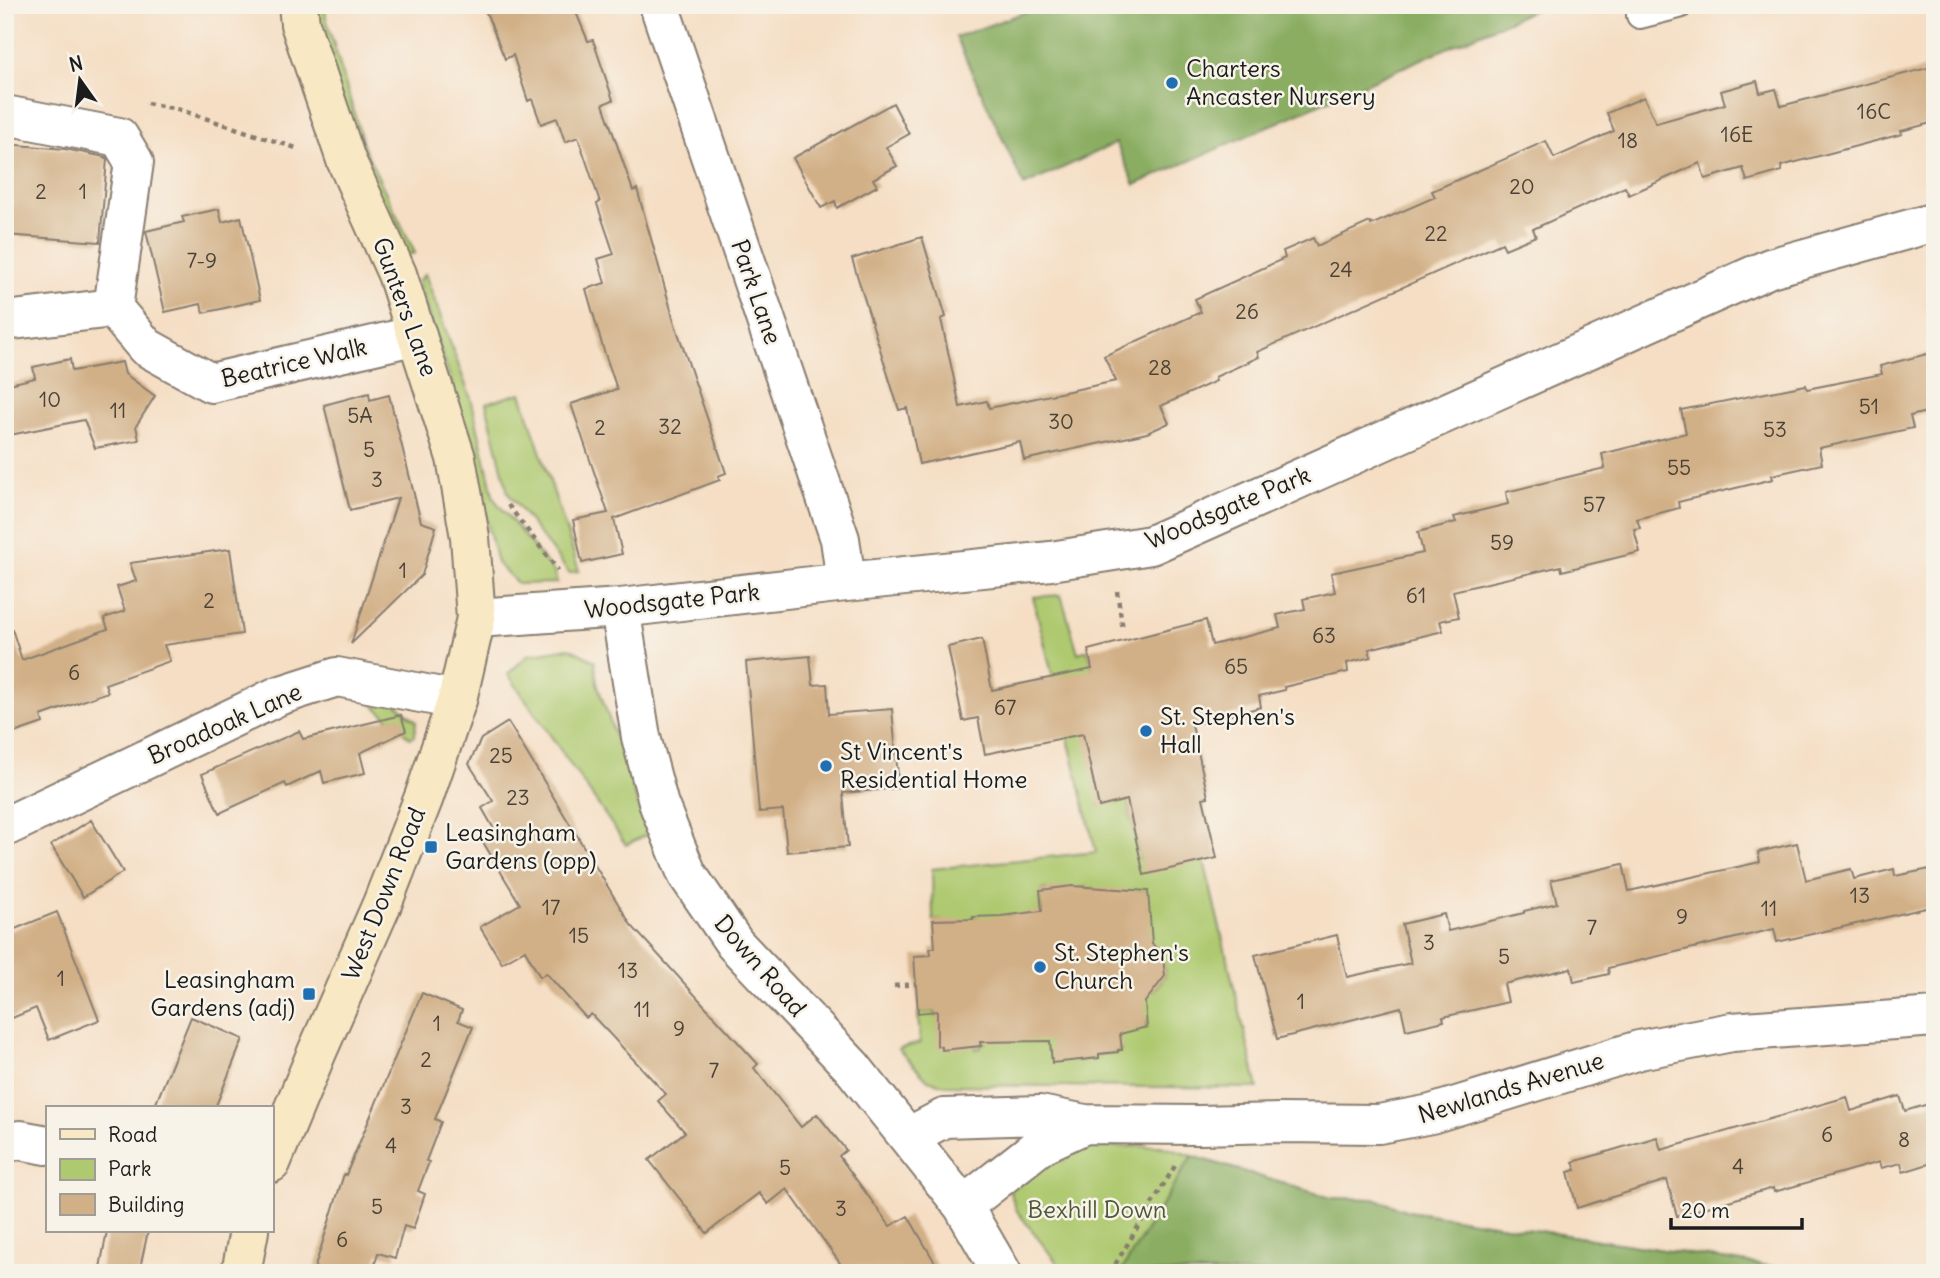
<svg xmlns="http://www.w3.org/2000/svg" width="1940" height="1278" font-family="Delius,sans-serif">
<rect width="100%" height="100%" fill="#f7f3e8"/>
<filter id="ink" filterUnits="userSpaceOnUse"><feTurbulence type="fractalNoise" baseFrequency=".0143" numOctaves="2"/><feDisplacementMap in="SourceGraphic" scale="14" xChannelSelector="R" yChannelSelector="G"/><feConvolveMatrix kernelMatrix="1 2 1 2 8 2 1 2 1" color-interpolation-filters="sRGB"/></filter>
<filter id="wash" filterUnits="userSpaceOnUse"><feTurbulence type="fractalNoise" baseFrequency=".00686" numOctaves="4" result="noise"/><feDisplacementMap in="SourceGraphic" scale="28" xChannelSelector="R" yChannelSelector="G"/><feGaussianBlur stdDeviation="1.57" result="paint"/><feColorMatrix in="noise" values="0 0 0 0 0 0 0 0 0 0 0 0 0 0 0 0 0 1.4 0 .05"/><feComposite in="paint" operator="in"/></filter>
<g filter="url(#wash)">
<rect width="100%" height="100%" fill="#f5dec4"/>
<path fill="#aec96f" stroke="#657246" stroke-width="2" d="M317,5H325L326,18L365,150L415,253L406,255L358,154L317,19Z
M425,274L472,402L494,499L554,572L557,583L518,584L497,563L459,406L418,281Z
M521,393L574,554L579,571L569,573L508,493L486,403Z
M1061,595L1078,653L1088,650L1100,700L1099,806L1127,800L1141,860L1204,861L1258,1088L946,1085L928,1080L898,1049L920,1043L918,1013L935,1011L936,1016H939L975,1044L976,1049L981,1048L980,1044L985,1043V1039L1050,1035L1073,1060L1099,1058V1054L1118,1052V1050H1121L1116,1029L1147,1027V1021H1144L1142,997L1154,991L1165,976C1163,957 1161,950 1144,941L1145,891L1121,892L1083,887L1047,895L1046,889L1041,890L1042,919L1008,915V921L974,917V923L933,920L932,869L1096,852L1033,597Z
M569,648L595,661L597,683L648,834L626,845L508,674L528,655Z
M386,695L416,721L415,736L410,738L364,696Z
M1160,1146L1331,1198L1374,1199L1408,1211L1813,1273H1065L1017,1211L1009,1189L1054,1154L1085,1147Z"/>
<path fill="#8aad62" stroke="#53643f" stroke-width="2" d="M1045,5H1545L1135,185L1116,143L1024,186L956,37Z
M1192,1156L1331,1198L1374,1199L1408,1211L1813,1273H1120Z"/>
<g id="blocks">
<path fill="#d2b087" d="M483,5H573L588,41L593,40L613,100L603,104L633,191L637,189L675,324L726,473L718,476L720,480L614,519L622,554L582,563L573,520L608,513L571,404L617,389L603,348L586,289L605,283L598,259L614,254L597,204L600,202L578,137L565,142L557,118L541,124L532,99L528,101L513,55L505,59Z
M1935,66V122L1901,131L1902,134L1781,166L1782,171L1747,181L1743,168L1705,179L1700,163L1629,195L1625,187L1533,229L1536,236L1505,249L1502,243L1257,352L1259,357L1215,377L1216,381L1161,406L1169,423L1147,433L1024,460L1020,442L919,464L907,408L899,410L852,259L922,237L946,317L941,319L960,407L987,401L989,408L1116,381L1104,356L1201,312L1195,299L1285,258L1283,251L1313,238L1317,246L1370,222L1371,225L1435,197L1432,191L1546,141L1554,158L1614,131L1607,113L1644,97L1656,123L1725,104L1721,91L1757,81L1760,93L1776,89L1781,106Z
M893,103L909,134L886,147L897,166L873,179L877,186L837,208L835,201L821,208L793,158Z
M5,144L65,149L105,157L107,159L100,242L5,235Z
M219,209L222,222L241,217L260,300L203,313L201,304L165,312L146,231L184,222L182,217Z
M1935,352V410L1910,416L1913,428L1819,448L1822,464L1772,475L1773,479L1678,502L1679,508L1637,519L1640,528L1634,529L1640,552L1562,571L1561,566L1453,591L1459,617L1440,621L1443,631L1369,649L1371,657L1347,663L1348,672L1284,687L1285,690L1259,696L1261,707L1192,725L1208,797L1203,798L1217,858L1144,875L1127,800L1099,807L1083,734L985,754L978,718L963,721L948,647L982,639L992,690L1092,669L1088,650L1206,620L1212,645L1280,628L1277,615L1305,609L1303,599L1335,592L1331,573L1423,553L1418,532L1456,522L1454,517L1508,504L1506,492L1605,468L1602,454L1686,433L1681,410L1806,385L1807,389L1882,374L1880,366Z
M70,359L72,371L122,362L125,374L155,396L136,426L139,440L95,448L84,420L5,436V385L35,378L33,367Z
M369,393L370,400L389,395L421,522L436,527L422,575L351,644L398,498L350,510L324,405Z
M230,549L242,634L164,645L170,661L105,684L108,692L41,716L43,723L5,736V630L12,629L22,660L108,629L104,618L125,611L117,587L136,581L130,563Z
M810,656L813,685L827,684L829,714L892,709L899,788L843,793L848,847L787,852L783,810L759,812L746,662Z
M401,715L406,731L360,753L365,773L324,783L321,771L287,787L285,783L220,813L218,809H217L202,774L299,731L303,739Z
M508,722L631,925L758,1064L754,1068L801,1127L817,1114L846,1150L839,1156L890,1226L908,1216L941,1273H847L787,1189L768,1204L759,1193L707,1233L649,1160L685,1132L658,1101L666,1094L591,1014L586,1018L546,973L540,977L525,950L502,963L480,927L520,904L480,837L494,829L482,808L493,801L469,764L481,739Z
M91,820L123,872L83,897L51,845Z
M1797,843L1806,880L1851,869L1854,879L1894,869L1895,876L1935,868V906L1777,942L1774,929L1608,968L1609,974L1574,982L1571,968L1504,984L1508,1002L1443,1017L1444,1021L1406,1030L1401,1007L1277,1039L1255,955L1337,935L1347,977L1411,963L1402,924L1444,914L1448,931L1524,913V911L1557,903L1551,880L1623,864L1629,891L1760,862L1758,852Z
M1072,886L1148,891L1152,943L1163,958L1165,976L1145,1002L1147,1027L1120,1034L1122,1050H1118V1052L1099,1054V1058L1052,1063L1050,1041L980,1042L981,1046L942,1050V1047L937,1046V1011L918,1013L914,956L931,955L930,948H935L933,920L973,919V917L1001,916L1042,911L1040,890Z
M57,912L99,1020L49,1040L36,1008L5,1021V933Z
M422,993L462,1010L458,1021L473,1027L435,1119L441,1122L426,1161L429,1162L418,1191L425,1194L413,1229L404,1226L395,1258L378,1253L372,1273H313L344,1174L346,1175Z
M191,1017L243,1039L215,1108H154Z
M1900,1096L1905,1111L1935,1102V1162L1903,1172L1901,1163L1881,1168L1879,1162L1774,1192L1773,1188L1677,1216L1667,1180L1577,1208L1568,1172L1576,1170L1573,1162L1657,1137L1661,1150L1847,1097L1851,1111Z
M107,1231H148L139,1273H99Z"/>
</g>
</g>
<g filter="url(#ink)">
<use href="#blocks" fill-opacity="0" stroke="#887d70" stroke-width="2"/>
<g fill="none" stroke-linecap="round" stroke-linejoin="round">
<g stroke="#887d70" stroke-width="30">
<path id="lane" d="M1640,15L1679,5"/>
</g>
<g stroke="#887d70" stroke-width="42">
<path id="street" d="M659,5L840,539L846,582
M5,115L119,137L134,162L113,308
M5,321L113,308L146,347L211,383L417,335
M620,608L641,737L659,805L687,874L735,944L852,1067L963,1206L1002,1273
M476,618L620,608L846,582L1051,561L1151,545L1770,268L1935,222
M5,827L278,696L337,677L457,700
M908,1137L944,1118L1040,1115L1085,1124L1199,1125L1279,1123L1379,1124L1431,1114L1639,1050L1732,1032L1935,1017
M5,1142L20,1140L47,1145
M963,1206L1042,1144L1085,1124"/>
</g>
<g stroke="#887d70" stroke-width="42">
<path id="secondary" d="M271,1163L317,1052L382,904L424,797L457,700L476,618L470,537L456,458L397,274L346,160L300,24L298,5
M241,1273L249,1231"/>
</g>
<path stroke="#887d70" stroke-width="4.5" stroke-dasharray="5 5" stroke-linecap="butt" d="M147,103L177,109L299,149
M508,505L558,570
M1117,591L1123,630
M894,986L916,984
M1110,1273L1175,1166"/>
<use href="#lane" stroke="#fff" stroke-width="26"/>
<use href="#street" stroke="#fff" stroke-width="38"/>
<use href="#secondary" stroke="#f8e8c3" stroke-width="38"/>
</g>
</g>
<g fill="#1f6fb2" stroke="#f7f3e8" stroke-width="2.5">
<circle cx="1172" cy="83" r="7"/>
<circle cx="1146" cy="731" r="7"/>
<circle cx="826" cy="766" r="7"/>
<rect x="424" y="840" width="14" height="14" rx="3.5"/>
<circle cx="1040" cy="967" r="7"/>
<rect x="302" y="987" width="14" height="14" rx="3.5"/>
</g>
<g text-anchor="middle" stroke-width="5" stroke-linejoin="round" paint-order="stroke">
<g font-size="21" fill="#4a4137">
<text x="1874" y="119">16C</text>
<text x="1737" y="142">16E</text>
<text x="1628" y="148">18</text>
<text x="1522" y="194">20</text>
<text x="41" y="199">2</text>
<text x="83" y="199">1</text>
<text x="1436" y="241">22</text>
<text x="202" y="268">7-9</text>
<text x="1341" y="277">24</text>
<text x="1247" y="319">26</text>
<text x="1160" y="375">28</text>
<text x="50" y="407">10</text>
<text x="1869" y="414">51</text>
<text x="118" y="418">11</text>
<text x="360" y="423">5A</text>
<text x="1061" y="429">30</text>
<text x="670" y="434">32</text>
<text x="600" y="435">2</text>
<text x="1775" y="437">53</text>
<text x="369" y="457">5</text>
<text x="1679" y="475">55</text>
<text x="377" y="487">3</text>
<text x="1594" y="512">57</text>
<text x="1502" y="550">59</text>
<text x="403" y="578">1</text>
<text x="1416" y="603">61</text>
<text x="209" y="608">2</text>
<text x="1324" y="643">63</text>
<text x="1236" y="674">65</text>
<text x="74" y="680">6</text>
<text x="1005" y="715">67</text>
<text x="501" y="763">25</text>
<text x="518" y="805">23</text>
<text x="1860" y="903">13</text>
<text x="551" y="915">17</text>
<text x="1769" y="916">11</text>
<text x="1682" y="924">9</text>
<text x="1592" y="935">7</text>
<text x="579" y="943">15</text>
<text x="1429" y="950">3</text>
<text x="1504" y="964">5</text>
<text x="628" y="978">13</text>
<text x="61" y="986">1</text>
<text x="1301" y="1009">1</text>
<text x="642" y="1017">11</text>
<text x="437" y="1031">1</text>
<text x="679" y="1036">9</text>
<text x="426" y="1067">2</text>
<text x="714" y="1078">7</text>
<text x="406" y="1114">3</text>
<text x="1827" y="1142">6</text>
<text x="1904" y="1147">8</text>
<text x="391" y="1153">4</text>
<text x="1738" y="1174">4</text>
<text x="785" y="1175">5</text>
<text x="377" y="1214">5</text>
<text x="841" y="1216">3</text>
<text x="342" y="1247">6</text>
</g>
<g font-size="24" fill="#1c1c1c" stroke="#f7f3e8" text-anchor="start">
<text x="1186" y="77">Charters<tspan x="1186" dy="28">Ancaster Nursery</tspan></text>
<text x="1160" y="725">St. Stephen's<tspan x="1160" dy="28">Hall</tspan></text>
<text x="840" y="760">St Vincent's<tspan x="840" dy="28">Residential Home</tspan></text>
<text x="445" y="841">Leasingham<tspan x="445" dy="28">Gardens (opp)</tspan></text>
<text x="1054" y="961">St. Stephen's<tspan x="1054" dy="28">Church</tspan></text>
<text x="295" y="988" text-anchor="end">Leasingham<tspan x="295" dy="28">Gardens (adj)</tspan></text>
</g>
<g font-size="24" fill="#1c1c1c" stroke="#f7f3e8">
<text transform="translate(756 292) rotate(71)" y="8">Park Lane</text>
<text transform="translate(405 307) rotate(70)" y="8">Gunters Lane</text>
<text transform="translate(294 363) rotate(-13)" y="8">Beatrice Walk</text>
<text transform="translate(1228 508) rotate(-23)" y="8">Woodsgate Park</text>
<text transform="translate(672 601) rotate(-6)" y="8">Woodsgate Park</text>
<text transform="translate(225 724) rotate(-24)" y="8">Broadoak Lane</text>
<text transform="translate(384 894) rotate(-68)" y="8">West Down Road</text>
<text transform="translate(760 966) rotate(49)" y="8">Down Road</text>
<text transform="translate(1511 1088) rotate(-17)" y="8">Newlands Avenue</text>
</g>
<g font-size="24" fill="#4f5939" stroke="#f7f3e8">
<text x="1097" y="1218">Bexhill Down</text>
</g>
</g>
<rect width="1940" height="1278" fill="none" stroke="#f7f3e8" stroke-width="28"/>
<rect x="46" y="1106" width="228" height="126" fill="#f7f3e8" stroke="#9f9d96" stroke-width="2"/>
<rect x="60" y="1129" width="35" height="10" fill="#f8e8c3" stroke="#9f9d96" stroke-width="2"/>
<text x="108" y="1142" font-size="21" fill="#1c1c1c">Road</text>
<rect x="60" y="1159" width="35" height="21" fill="#aec96f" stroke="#9f9d96" stroke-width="2"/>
<text x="108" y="1176" font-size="21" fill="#1c1c1c">Park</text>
<rect x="60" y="1194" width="35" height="21" fill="#d2b087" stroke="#9f9d96" stroke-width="2"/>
<text x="108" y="1212" font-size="21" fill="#1c1c1c">Building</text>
<g transform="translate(80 80) rotate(346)" stroke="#f7f3e8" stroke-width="5" paint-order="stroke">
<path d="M0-5L12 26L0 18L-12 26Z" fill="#1c1c1c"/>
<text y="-10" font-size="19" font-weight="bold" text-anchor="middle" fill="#1c1c1c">N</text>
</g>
<path d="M1671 1218v10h131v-10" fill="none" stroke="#1c1c1c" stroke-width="3.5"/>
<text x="1681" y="1218" font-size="21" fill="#1c1c1c" stroke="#f7f3e8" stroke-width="5" paint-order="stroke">20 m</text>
</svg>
